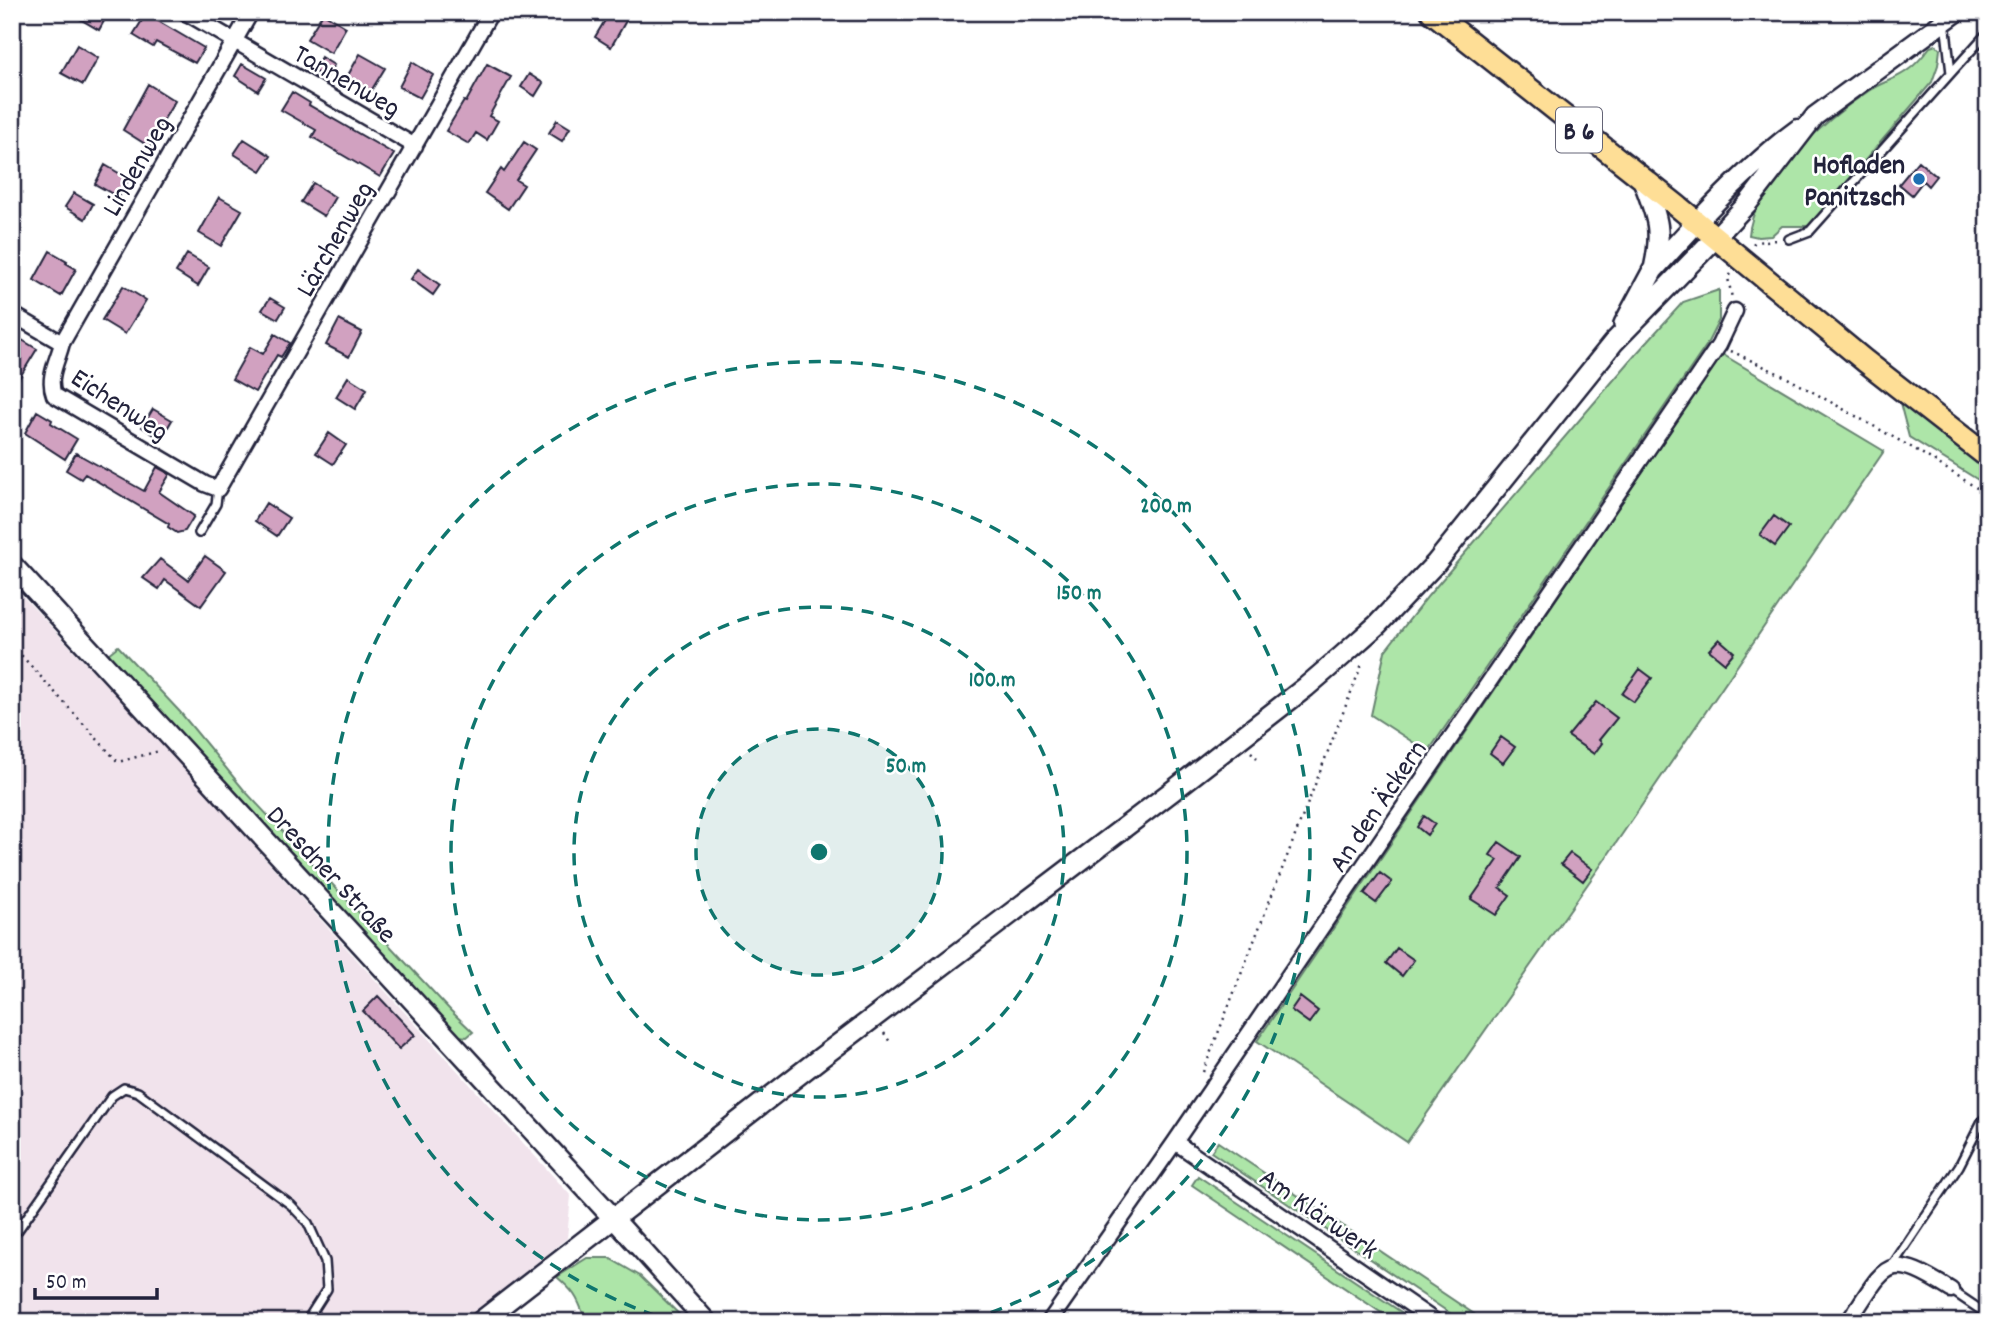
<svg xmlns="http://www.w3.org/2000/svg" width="2000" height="1334" font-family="Dekko,sans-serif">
<rect width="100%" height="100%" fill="#fff"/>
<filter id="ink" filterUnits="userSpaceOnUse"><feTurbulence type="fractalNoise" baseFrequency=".0143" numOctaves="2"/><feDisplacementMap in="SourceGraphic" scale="14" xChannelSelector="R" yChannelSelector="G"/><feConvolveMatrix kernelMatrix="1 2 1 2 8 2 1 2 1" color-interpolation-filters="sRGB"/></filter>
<g filter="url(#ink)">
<path fill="#f1e3ec" d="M12,585L158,740L571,1196L567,1238L463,1322H12Z"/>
<path fill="#ade5a8" stroke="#688472" stroke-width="2" d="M1936,45L1940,49L1938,65L1932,82L1809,226H1782L1771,236L1758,237L1749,235C1753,182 1829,117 1870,90C1882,82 1897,79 1908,70C1917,64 1924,55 1930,47Z
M1719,290V320L1706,346L1428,752L1371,715L1385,651L1428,596L1637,353L1683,302Z
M1722,354L1884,451L1601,865L1407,1142L1257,1041Z
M1899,399L1988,468V486L1909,437Z
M118,646L180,712L244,790L451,1011L473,1032L467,1037L459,1036L108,654Z
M1218,1142L1486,1322H1463L1211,1152Z
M1198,1176L1416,1322H1395L1192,1185Z
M587,1258H609L640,1276L687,1322H578L584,1316C577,1296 573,1291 557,1277Z"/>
<path fill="#d1a1c0" stroke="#22223b" stroke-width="2" d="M68,12H109L99,30Z
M610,12H631L611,47L595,37Z
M323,13L346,27L331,53L307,39Z
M146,14L204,48L195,63L156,42L153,47L133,35Z
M77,45L98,58L83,85L61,73Z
M360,54L385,68L371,91L347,77Z
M321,57L334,65L326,78L313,71Z
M412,62L433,75L420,98L399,87Z
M242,64L266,78L258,91L235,76Z
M487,64L511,77L489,116L498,121L487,140L476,133L469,144L446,131L464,101L466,102Z
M529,74L543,83L535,96L521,87Z
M148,84L175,101L158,129L160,131L150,147L123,130Z
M292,92L310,103L309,105L394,154L380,177L312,137L316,130L281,110Z
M557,120L570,128L562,141L549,133Z
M244,139L271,156L261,171L234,154Z
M524,142L536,150L516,180L524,185L508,209L485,193L501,169L504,172Z
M1918,161L1936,176L1928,186L1923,181L1912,195L1899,184Z
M105,165L129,179L118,197L95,184Z
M313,183L335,197L324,216L301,202Z
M74,193L93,204L85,219L65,207Z
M219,197L242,210L221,246L199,233Z
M50,251L67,261L66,263L76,269L61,296L34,280Z
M187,254L209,267L198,286L176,272Z
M418,269L440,285L433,295L411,279Z
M123,286L146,300L125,334L102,320Z
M270,298L285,307L278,319L262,310Z
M339,320L362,332L349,357L326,345Z
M12,334L37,349L12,390Z
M275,334L290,343L281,357L277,355L255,392L232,379L250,347L263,354Z
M348,377L367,389L355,409L336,397Z
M153,409L172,420L161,439L142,427Z
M37,411L52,420L51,423L77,439L65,459L25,433Z
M329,433L346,445L333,464L316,453Z
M76,453L144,491L157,467L170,474L159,492L194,516L185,531L177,533L168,527L169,524L85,474L81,479L66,470Z
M266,503L289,518L277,536L255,521Z
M1774,516L1789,527L1775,546L1760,535Z
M205,556L226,571L201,606L165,580L159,589L143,578L160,559L188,580Z
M1719,639L1734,652L1725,663L1709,650Z
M1640,669L1652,678L1634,702L1622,694Z
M1596,702L1617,718L1599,740L1602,743L1594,754L1568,736Z
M1501,737L1515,747L1503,763L1490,753Z
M1424,816L1435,824L1427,835L1417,827Z
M1499,842L1521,857L1500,888L1510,895L1496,915L1471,899L1498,860L1490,855Z
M1570,853L1592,869L1583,881L1561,864Z
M1380,873L1392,882L1376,903L1364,894Z
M1397,948L1414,960L1402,976L1386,963Z
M378,996L415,1035L399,1049L363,1011Z
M1300,997L1318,1011L1309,1023L1291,1010Z"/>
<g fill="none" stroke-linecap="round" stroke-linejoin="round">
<g stroke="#22223b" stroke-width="12">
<path id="service" d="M1951,73L1988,32
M1789,239L1810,231L1951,73L1945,21
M199,533L216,504L218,489
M12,1233L18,1230L112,1096L124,1088L138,1092L291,1205L308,1223L325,1261L327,1289L306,1322
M1892,1266L1959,1166L1981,1123L1988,1114
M1951,1290L1988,1315"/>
</g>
<g stroke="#22223b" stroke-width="19">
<path id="minor" d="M185,12L415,146
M12,314L62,343C58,360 47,377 54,395L205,484L218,489L491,12
M62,343L251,12
M1175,1142L1436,1322
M1049,1322L1175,1142L1719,345L1735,311
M1848,1322C1887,1265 1885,1248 1951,1290"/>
</g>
<g stroke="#22223b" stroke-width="23">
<path id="tertiary" d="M1697,222C1729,188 1761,156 1798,129
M1716,237L1748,203L1815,116L1957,12
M614,1219L707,1322"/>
</g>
<g stroke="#22223b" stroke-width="24">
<path id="secondary" d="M1643,180C1657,217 1663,229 1654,269
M1624,324L1653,270L1697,222
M12,565L614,1219
M480,1322L819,1059L1175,789L1306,687L1342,656L1377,625L1436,563L1613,343L1716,237"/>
</g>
<g stroke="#22223b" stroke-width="26">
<path id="primary" d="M1432,12L1676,205L1865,361L1988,457"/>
</g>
<path stroke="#22223b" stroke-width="2.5" stroke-dasharray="2 5" stroke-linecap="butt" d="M1753,244L1755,242L1777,240
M1731,274L1728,278L1732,298
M1731,351L1786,377L1918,451L1988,495
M12,645L118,762L159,751
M1251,752L1257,758
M884,1033L890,1042
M1203,1072L1362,664
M1981,1224L1988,1229"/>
<use href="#service" stroke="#fff" stroke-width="7"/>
<use href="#minor" stroke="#fff" stroke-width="14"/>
<use href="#tertiary" stroke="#fff" stroke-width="18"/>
<use href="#secondary" stroke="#fff" stroke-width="19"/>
<use href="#primary" stroke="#fede96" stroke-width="21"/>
</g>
</g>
<circle cx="819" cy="852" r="123" fill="#0f766e" fill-opacity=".12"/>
<g fill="none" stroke="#0f766e" stroke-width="3.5" stroke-dasharray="12 9">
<circle cx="819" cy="852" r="123"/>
<circle cx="819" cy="852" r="245"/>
<circle cx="819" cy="852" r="368"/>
<path d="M675 1322A491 491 0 1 1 963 1322"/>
</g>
<circle fill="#1f6fb2" stroke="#fff" stroke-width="2.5" cx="1919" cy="179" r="7"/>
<g text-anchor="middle" stroke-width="5" stroke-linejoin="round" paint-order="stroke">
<rect fill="#fff" stroke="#646476" stroke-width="2" x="1556" y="107.5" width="46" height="45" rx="5"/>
<g font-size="26" font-weight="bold" fill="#22223b">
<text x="1579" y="139">B 6</text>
</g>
<g font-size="28" fill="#22223b" stroke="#fff">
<text transform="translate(348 79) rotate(30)" y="10">Tannenweg</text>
<text transform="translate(135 165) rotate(-60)" y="10">Lindenweg</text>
<text transform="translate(333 238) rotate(-60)" y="10">Lärchenweg</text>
<text transform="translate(121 403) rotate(33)" y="10">Eichenweg</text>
<text transform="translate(1376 805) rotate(-56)" y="10">An den Äckern</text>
<text transform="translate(333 873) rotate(47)" y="10">Dresdner Straße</text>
<text transform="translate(1320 1212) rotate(35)" y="10">Am Klärwerk</text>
</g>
<g font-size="28" font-weight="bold" fill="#22223b" stroke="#fff" text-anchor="end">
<text x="1905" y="173">Hofladen<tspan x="1905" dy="32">Panitzsch</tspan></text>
</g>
</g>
<circle cx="819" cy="852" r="10" fill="#0f766e" stroke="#fff" stroke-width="3.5"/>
<g font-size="21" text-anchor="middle" font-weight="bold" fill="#0f766e" stroke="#fff" stroke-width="5" stroke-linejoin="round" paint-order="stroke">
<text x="1166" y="512">200 m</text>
<text x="1079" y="599">150 m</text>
<text x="992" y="686">100 m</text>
<text x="906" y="772">50 m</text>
</g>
<rect width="2000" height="1334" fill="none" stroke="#fff" stroke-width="42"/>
<rect x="21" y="21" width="1958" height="1292" fill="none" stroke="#22223b" stroke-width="2.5" filter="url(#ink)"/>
<path d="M35 1288v10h122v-10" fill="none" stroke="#22223b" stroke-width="3.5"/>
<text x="46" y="1288" font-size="21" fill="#22223b" stroke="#ffffff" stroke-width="5" paint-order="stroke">50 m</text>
</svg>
